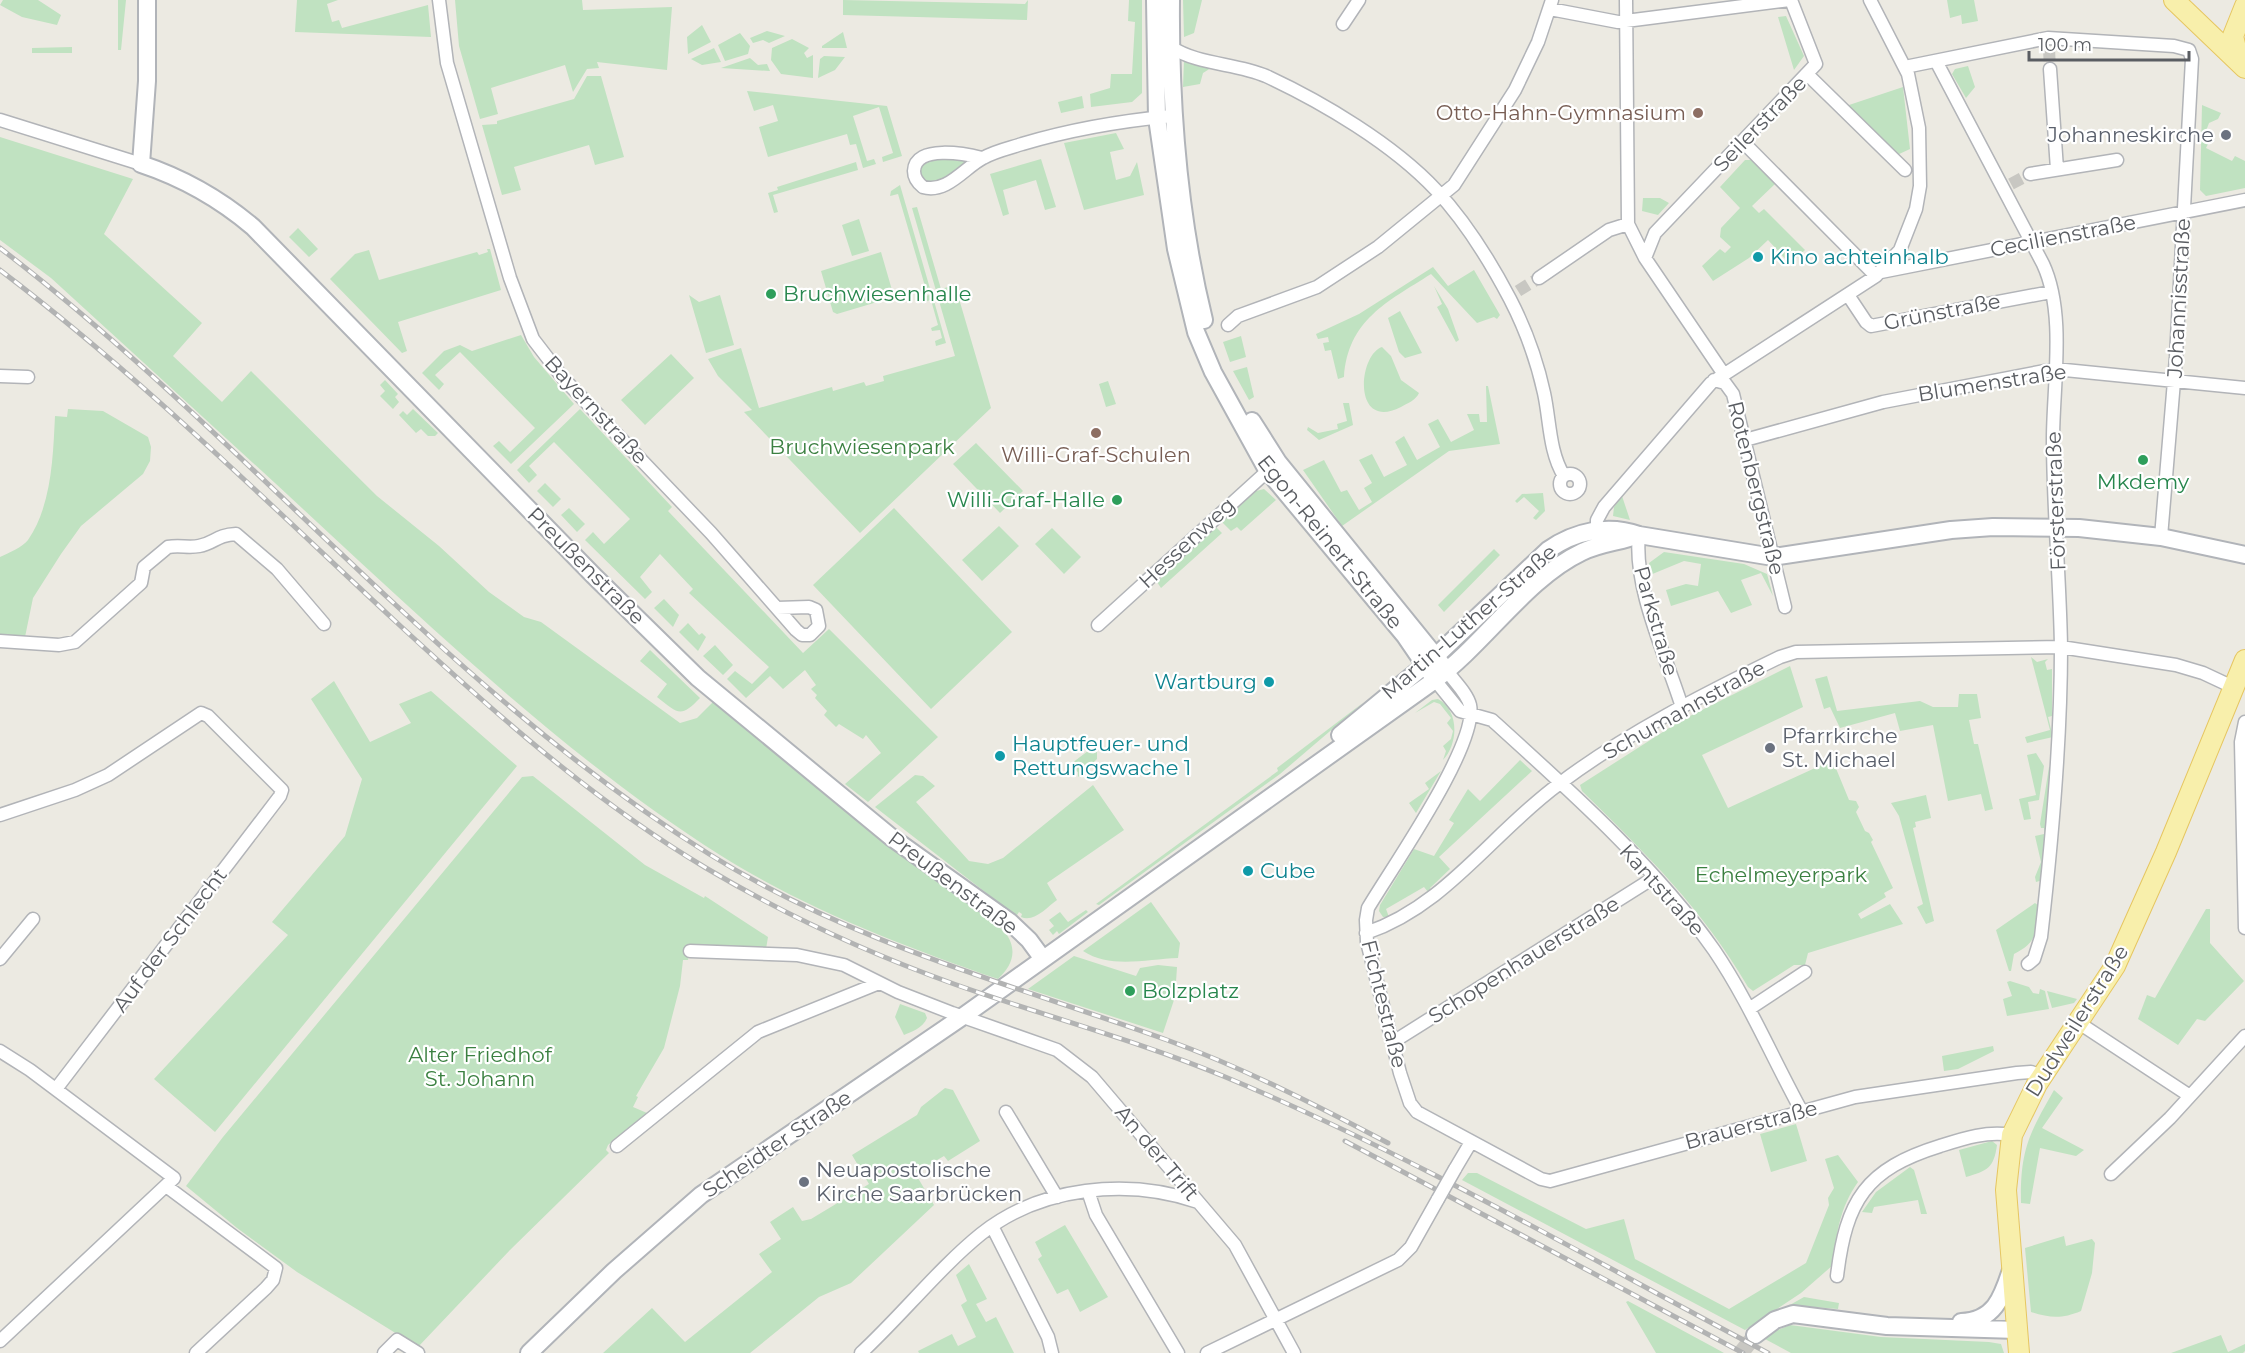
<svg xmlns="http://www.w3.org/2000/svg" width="2245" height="1353" font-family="Montserrat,sans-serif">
<rect width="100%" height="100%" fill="#eceae2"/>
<path fill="#c0e2c1" d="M3,0H38L61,15L57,25L22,17L0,5Z
M118,0H126L121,50H118Z
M297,0H338L327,4L332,22L339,20L342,28L428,5L431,37L295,32Z
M455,0H582L583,10L672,7L667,70L597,62L599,68L587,69L573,92L565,65L491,88L498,114L480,119L459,46Z
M843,0L1025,4L1028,0L1027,20L843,15Z
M1129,0H1142V93L1132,102L1091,107L1090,94L1110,88L1111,74H1132L1135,22L1128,21Z
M1183,0H1202L1194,33L1184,37Z
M1947,0H1974L1978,21L1962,24L1961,15L1950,18Z
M1786,16L1804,56L1794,70L1778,17Z
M702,25L711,42L688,54L687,37Z
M767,31L785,36L769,43L763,40L753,43L750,38Z
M843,32L847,48H822V46Z
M740,33L750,46L748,54L725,61L718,45Z
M792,39L809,48L804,53L807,58L813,55V78L781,74L771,60L772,48Z
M72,47V53H32V48Z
M714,48L721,62L702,65L691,59Z
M824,56L845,57L835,70L818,78L820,59Z
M750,58L758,65L767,64L770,71L721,68Z
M1184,60L1211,68L1203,73L1200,84L1183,87Z
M1968,66L1975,87L1966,98L1952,74L1955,69Z
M587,76H601L624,157L595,165L589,145L514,167L521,190L502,195L482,125L497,124V121L574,99Z
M1903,87L1910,149L1897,155L1846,106Z
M747,91L887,106L902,156L883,162L882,157L893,153L879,107L853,116L867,161L874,159L876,164L863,168L856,144L850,145L847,134L768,157L759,127L778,121L773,105L754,111Z
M1082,96L1084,108L1061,113L1058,102Z
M2202,105L2221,113L2218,119L2209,123L2206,131L2210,140L2206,148L2232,161L2235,156L2245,161V188L2206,196L2200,190Z
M1116,133L1124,149L1110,152L1116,180L1130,176L1137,162L1144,195L1084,210L1064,143Z
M0,137L133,179L104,234L202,323L173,356L222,402L251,371L377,496L439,546L489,592L524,617L541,622L680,723L697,718L714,701L1005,932C1018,950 1013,965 998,979C903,946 806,909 720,855C589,772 473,666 359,561C257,466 154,372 51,278L0,240Z
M946,157L970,161C958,170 937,192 922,179L920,168L925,161Z
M1041,159L1056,207L1045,210L1036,180L1003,190L1009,214L1003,216L990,174Z
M1745,160H1752L1775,184L1752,206L1759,213L1764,209L1805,250L1790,264L1768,240L1749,258L1713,281L1702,266L1720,249L1725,253L1731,247L1720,237L1721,228L1740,208L1720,187Z
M856,162L858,170L773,195L778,212L774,213L768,193L778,190L777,187Z
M900,185L931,292L927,293L898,194L890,196L891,191Z
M1643,198H1660L1669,203L1658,215L1642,211Z
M917,207L941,289L955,285L991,408L860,533L744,412L752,410L718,376L708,359L741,348L759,408L832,387L833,391L864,382L866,386L884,381L883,376L955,356L912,208Z
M859,219L869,251L852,256L842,225Z
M298,228L318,249L309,257L289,237Z
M487,249H490L501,290L398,322L407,351L402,353L330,279L355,254L369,250L379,280L477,252L479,255L488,252Z
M881,252L894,297L837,314L833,312L821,271Z
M1433,267L1448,286L1474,270L1500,315L1497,319L1494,317L1477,323L1431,274C1387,302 1348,320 1344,377L1338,379L1331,350L1325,351L1323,343L1329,342L1328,337L1318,339L1316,334L1359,314Z
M1434,286L1448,309L1459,340L1456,342L1437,307L1442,304Z
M932,294L946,343L936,346L935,341L942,338L940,330L932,331L931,328L938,325L931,300L924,302L923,297Z
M689,295L699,302L720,295L734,345L706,353Z
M1400,311L1422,353L1405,358L1399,352L1388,318Z
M521,335L534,357L574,404L511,464L493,446L499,441L510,452L535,428L460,352L435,375L444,384L439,390L422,373L444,351L460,345L472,351Z
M1241,336L1246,357L1230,362L1223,342Z
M1382,347L1391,356L1401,380L1419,393C1416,400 1408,403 1401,407C1352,432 1358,355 1382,347Z
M671,354L694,378L645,425L621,400Z
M1247,367L1254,397L1249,400L1233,371Z
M385,380L398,394L395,397L399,402L393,409L380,396L385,391L380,385Z
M1108,381L1116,404L1106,407L1099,384Z
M1486,386H1488L1500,444L1449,451L1342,526L1303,470L1324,460L1341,492L1347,490L1359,510L1372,502L1364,488L1372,483L1359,460L1372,454L1384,477L1407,465L1395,442L1404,436L1417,460L1440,447L1428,424L1438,419L1451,442L1474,430L1467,414H1479L1480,422H1487Z
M1343,403H1349L1353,425L1319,440L1307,430L1308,427L1318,433L1338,429L1337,424L1347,421Z
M68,409L103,411L148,437L151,447L150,461L143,474L81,526L61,554L33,598L25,637L0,636V557C8,553 23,547 28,540C52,505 53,456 55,416L67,417Z
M413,409L438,433L435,436H428L421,429L416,433L399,415L403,411L407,415Z
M580,409L672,507L668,511L803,653L829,629L938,737L868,802L845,784L881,753L866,735L863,739L839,724L836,727L824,715L827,711L815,698L817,695L811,689L816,685L805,670L783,689L770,676L746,698L727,679L735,671L752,684L769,667L689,593L693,589L660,554L640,577L652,592L645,599L585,540L593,532L604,544L630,519L554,442L529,466L537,475L529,483L517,470Z
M976,443L1023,491L1000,513L953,464Z
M545,483L561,499L553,507L537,491Z
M1264,489L1276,500L1241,531L1237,527L1231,531L1222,522L1256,491Z
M1543,493L1545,511L1536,520L1533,518L1539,511L1524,497L1517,503L1515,501L1522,494Z
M1622,496L1630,520L1613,516L1614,507Z
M569,508L585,524L577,532L561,515Z
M894,508L1012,632L931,709L813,585Z
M999,526L1019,546L982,581L962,560Z
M1216,527L1222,533L1161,588L1157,582Z
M1052,528L1081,557L1064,574L1035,544Z
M1494,549L1500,555L1444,612L1438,605Z
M1664,552L1744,564L1767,574L1773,596L1761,573L1741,580L1752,605L1731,613L1718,591L1671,606L1666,590L1686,584L1698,586L1701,564L1684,561L1650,575L1649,563Z
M664,599L679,615L673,627L654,608Z
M688,623L699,635L702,633L706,637L698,651L679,632Z
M715,645L733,665L723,675L703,656Z
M650,650L700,698C680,719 678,713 657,697L667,684L640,661Z
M2031,657L2037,662L2048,659L2045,662L2047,670L2052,669V716L2048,717L2053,737L2027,743L2025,737L2050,730Z
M1790,666L1803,707L1702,755L1728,808L1826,763L1835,766L1849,800L1856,801L1859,807L1856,812L1865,831L1869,833L1873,840L1871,842L1893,888L1884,893L1886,897L1858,914L1861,919L1890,904L1903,924L1808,953L1805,965H1794L1753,991L1748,987C1701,907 1648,856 1582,791L1580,785L1680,721Z
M1827,676L1837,711L1920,701L1933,707H1958L1959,694H1977L1981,718L1969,720L1974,744H1978L1993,809L1985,811L1981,794L1948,801L1933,725L1900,731L1895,713L1840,728L1830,707L1824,709L1815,679Z
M334,681L370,742L411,723L399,704L431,691L517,766L215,1132L154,1079L288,935L272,922L345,836L362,779L311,699Z
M1438,699C1460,711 1458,744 1443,760L1446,751L1443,746L1451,739L1453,731L1447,723L1451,718L1440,704L1434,702L1415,713L1432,700Z
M1364,702L1280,774L1099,905L1096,904L1278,771L1277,768Z
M1092,748L1097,752V759L1078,777V772L1068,766Z
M2036,753L2044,766L2039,800L2028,802L2031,819L2024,820L2019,799L2036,795L2027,755Z
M1520,760L1532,771L1439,857L1450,869L1430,888L1432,891L1429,893L1424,887L1386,909L1389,917H1383L1379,911L1380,905L1414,849L1434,856L1454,823L1449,820L1468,789L1480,801Z
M2049,767H2051L2043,880L2036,882L2035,877L2041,862L2035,836L2044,834V828H2041L2040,824Z
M1441,771L1416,813L1409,803L1429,789L1425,783Z
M915,775L923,776L935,786L916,802L969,861L988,864L1003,858L1093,785L1124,830L1047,883L1057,900C1047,907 1034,923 1021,917L1022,914L1019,912L1017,915L1007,909L875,807Z
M533,776L645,865L704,898L705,896L768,937L766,949L691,947L688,960H683L680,986L664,1048L636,1096L638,1097L633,1107L647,1113L608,1145L606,1150L609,1153L510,1250L418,1347L297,1272L237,1228L186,1186L223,1137L522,777Z
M1926,795L1931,818L1915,822L1916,827L1913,828L1934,921L1926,924L1917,907L1923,904L1899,816L1891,803Z
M1151,902L1180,943L1178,958C1147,959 1110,969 1083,951Z
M2035,903L2039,906C2035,931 2039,942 2014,954L2011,971H2009L1996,930Z
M2206,909H2210V943L2244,981L2205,1021L2197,1019L2178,1045L2138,1019L2147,995L2155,998Z
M1086,910L1088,912L1059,934L1057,931L1053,935L1049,930L1054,926L1049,920L1060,912L1068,922Z
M1074,956L1136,976L1140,968L1158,965L1177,967L1175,997L1163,1033L1028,989Z
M2010,981L2029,987L2033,993L2039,994L2040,989L2045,991L2049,1009L2007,1016L2003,999L2012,996L2007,982Z
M2047,991L2077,999L2074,1003L2052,1008Z
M900,1004L925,1013L927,1018C923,1028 911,1032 904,1035L895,1017Z
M1993,1046L1994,1051L1958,1069L1944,1071L1942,1056Z
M945,1088L953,1090L980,1141L948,1161L944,1156L915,1173L934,1205L851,1283L819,1297L750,1353H603L652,1308L685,1342L772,1272L759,1254L781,1239L770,1222L793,1207L802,1221L811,1219L869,1184L852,1155L917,1115L921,1107Z
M2054,1090L2063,1098L2042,1128L2084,1150L2076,1156L2040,1148L2030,1204L2021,1203C2020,1150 2029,1134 2054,1090Z
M1796,1124L1807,1161L1771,1172L1760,1134Z
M1992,1141L1997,1145C1994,1168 1987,1171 1966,1177L1959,1150Z
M1838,1155L1858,1182C1840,1207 1836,1234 1833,1265L1801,1293L1745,1330L1462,1180L1468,1173H1477L1586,1229L1624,1219L1635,1259L1729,1309L1806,1263L1829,1205L1828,1198L1834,1188L1825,1159Z
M1910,1167L1914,1170L1927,1214H1921L1918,1200L1874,1207L1872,1213L1862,1212L1876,1192Z
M1065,1225L1108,1297L1080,1312L1068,1289L1057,1294L1038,1259L1042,1256L1035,1242Z
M2064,1236L2066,1246L2092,1239L2095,1243L2092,1273L2081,1311C2062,1319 2050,1318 2031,1312L2025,1248Z
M969,1264L987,1299L976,1304L986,1322L996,1317L1014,1353H919L918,1351L952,1334L958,1346L976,1337L961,1305L967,1301L956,1275Z
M1804,1297L1839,1303L1838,1309L1802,1306L1781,1310Z
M1628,1301L1715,1348L1724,1353H1656L1626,1302Z
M1790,1325L1881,1337L1989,1342L2001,1344L2004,1353H1791L1765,1339L1773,1332Z
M2221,1335L2228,1352L2245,1344V1351L2243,1353H2171Z"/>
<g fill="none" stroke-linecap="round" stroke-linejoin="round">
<path stroke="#c8c7c2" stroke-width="12" stroke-dasharray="12 6" stroke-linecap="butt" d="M2049,49L2050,69
M2011,184L2030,174
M1518,291L1539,278"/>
<path stroke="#c8c7c2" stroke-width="16" stroke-dasharray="16 8" stroke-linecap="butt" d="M1741,1353L1755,1335"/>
<g stroke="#b2b4b8" stroke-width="15">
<path id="street" d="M439,0L447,63L510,278L533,339L563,378L711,533L796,630L802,635H810L819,626L816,610L809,607L777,608
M1626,0L1628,224L1645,258L1723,373
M1550,9L1618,22L1790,0
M1343,24L1359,0
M1171,47C1198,65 1236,63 1266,76C1322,102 1393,144 1436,190C1465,221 1490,261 1510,299C1525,328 1537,361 1544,393C1550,420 1549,452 1564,476
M1936,61L2043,264C2066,313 2053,386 2053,439C2053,509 2060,578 2061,648C2061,744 2052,841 2041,937L2034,959L2028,964
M1905,67L2048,38L2174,46L2189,50L2192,59L2176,357L2161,537
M2050,69L2057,169
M1807,74L1905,170
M0,120L141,164
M1743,142L1876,276
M982,158C966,154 915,144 914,171C914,178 918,183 923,187C947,194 965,167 983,158C995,151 1010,148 1022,144C1072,129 1120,121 1172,116
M2030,174L2117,160
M1645,258L1655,233L1816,64L1791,0
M1881,272L2245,200
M1539,278L1609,230L1628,224
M1848,295L1866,322L1871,326L2051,292
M1228,325L1238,316L1317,287L1378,247L1454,185L1515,90L1538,42L1552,0
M0,376L28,377
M1714,380L1725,383L1733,394L1785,607
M1745,440L1883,402L2055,369L2245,388
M1560 484a10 10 0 1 1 20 0a10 10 0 1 1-20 0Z
M1597,531V520L1604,507L1711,383L1876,276L1900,250L1916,209L1920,186L1919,128L1908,74L1870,0
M1639,535C1633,587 1666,656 1682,707
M1098,625L1272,467
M0,641L59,645L75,642L141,583L144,567L168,547C179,545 189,548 199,546C215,543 216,535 236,534L277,569L324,624
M1447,671C1454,681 1467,693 1470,705C1479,744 1391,869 1368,908L1366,920L1367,942L1400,1073L1410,1103L1417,1112L1541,1179L1550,1181L1855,1097L2017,1073L2031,1072L2042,1076
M1435,680L1460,711L1492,720C1567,788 1656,867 1714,950C1748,1000 1772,1057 1801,1110
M2245,722L2241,742L2245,928
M0,815L75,790L108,775L201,713L208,716L282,790L280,796L56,1089
M1366,933C1446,906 1492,833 1559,784C1625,734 1706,693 1780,657L1796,652L2061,647L2176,665L2203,673L2235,688
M690,951L797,955L844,965L898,992L952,1013L1057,1050L1092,1077L1235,1245L1294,1353
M0,959L33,919
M1749,1009L1805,972
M2079,1023L2190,1096
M1393,1042L1655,877
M0,1051L30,1070L174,1178L0,1341
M1006,1112L1057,1197
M617,1146L758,1032L879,983
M1455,1169L1471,1142
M2111,1174L2170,1118L2245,1036
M166,1186L276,1268L273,1280L266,1288L196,1353
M1088,1191L1096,1215L1178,1353
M992,1226L1048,1337L1052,1353
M1837,1276C1846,1200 1866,1169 1940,1146C1965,1138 1986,1131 2012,1135
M384,1353L397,1340L418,1353
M861,1353C901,1316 940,1267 981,1234C1041,1186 1128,1178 1198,1202
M1207,1353L1398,1260L1411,1247L1438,1199"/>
</g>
<g stroke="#b1b4b9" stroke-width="20">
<path id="secondary" d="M147,0V81L141,164C183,178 220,199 253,227L594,576L698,678L891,837L1010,922L1029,940L1043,959
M1155,0L1157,118L1176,249L1196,332L1213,372L1267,470L1405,636L1431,674
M1171,0C1170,108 1178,214 1204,320
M1252,421L1278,462L1441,663
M1340,735L1436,656L1548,550C1575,531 1608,524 1639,535L1773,557L1951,530L1993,527L2079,528L2161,537L2245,555
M1961,1322C1994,1321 2002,1298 2011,1270
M1755,1335L1775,1320L1793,1314L1887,1326L2017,1330
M529,1353L614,1271L701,1195L962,1017L1435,680C1485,643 1527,578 1582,552C1600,543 1620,542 1639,535"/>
</g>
<g stroke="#e6c661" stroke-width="22">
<path id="primary" d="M2174,0L2245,68
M2239,61L2233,36L2245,6
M2019,1353L2006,1190L2012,1135L2037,1084L2115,966L2166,852L2245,660"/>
</g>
<use href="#street" stroke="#fff" stroke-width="12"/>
<use href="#secondary" stroke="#fff" stroke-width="16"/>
<use href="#primary" stroke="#f8efab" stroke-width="20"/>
<g stroke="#b2b3b3" stroke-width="5">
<path id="rail" d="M0,248C247,437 443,688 709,854C851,943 1011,984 1167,1040C1244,1068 1316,1105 1388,1143
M0,270C140,376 265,500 394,620C491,710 592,800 706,868C785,915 868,953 954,984C1044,1016 1136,1040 1223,1076C1411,1154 1588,1258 1768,1353
M1345,1141L1743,1353"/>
</g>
<use href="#rail" stroke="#fff" stroke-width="3" stroke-dasharray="9" stroke-linecap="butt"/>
<g stroke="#b2b4b8" stroke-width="15" stroke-linecap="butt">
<path id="street-bridge" d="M1438,1199L1455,1169"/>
</g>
<use href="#street-bridge" stroke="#fff" stroke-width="12"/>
</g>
<g fill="#8d6e63" stroke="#fff" stroke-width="2">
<circle cx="1698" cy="113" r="6"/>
<circle cx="1096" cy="433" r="6"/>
</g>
<g fill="#6b7280" stroke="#fff" stroke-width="2">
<circle cx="2226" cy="135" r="6"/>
<circle cx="1770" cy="748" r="6"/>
<circle cx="804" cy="1182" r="6"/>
</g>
<g fill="#0f9aa8" stroke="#fff" stroke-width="2">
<circle cx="1758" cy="257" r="6"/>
<circle cx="1269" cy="682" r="6"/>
<circle cx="1000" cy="756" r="6"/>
<circle cx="1248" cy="871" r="6"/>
</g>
<g fill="#2e9e5b" stroke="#fff" stroke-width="2">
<circle cx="771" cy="294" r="6"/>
<circle cx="2143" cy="460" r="6"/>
<circle cx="1117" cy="500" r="6"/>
<circle cx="1130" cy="991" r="6"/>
</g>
<g text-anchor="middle" stroke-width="4.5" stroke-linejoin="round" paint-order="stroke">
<g font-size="21" fill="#785e54" stroke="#fff" text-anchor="end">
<text x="1686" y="120">Otto-Hahn-Gymnasium</text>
<text x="1096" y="462" text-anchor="middle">Willi-Graf-Schulen</text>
</g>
<g font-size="21" fill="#5a5d62" stroke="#fff">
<text transform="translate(1760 124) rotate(-46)" y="7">Seilerstraße</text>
<text transform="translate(2063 236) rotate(-11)" y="7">Cecilienstraße</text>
<text transform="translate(2179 298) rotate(-87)" y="7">Johannisstraße</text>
<text transform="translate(1942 312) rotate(-11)" y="7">Grünstraße</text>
<text transform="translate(1992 383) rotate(-9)" y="7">Blumenstraße</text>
<text transform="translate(596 410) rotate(47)" y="7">Bayernstraße</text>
<text transform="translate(1756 488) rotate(76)" y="7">Rotenbergstraße</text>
<text transform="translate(2056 501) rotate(-92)" y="7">Försterstraße</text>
<text transform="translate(1330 542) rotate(51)" y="7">Egon-Reinert-Straße</text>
<text transform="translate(1187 543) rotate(-43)" y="7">Hessenweg</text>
<text transform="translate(586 566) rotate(45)" y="7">Preußenstraße</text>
<text transform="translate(1656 621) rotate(74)" y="7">Parkstraße</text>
<text transform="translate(1469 622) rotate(-41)" y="7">Martin-Luther-Straße</text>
<text transform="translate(1684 710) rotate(-29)" y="7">Schumannstraße</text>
<text transform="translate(953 883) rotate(37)" y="7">Preußenstraße</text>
<text transform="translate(1662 890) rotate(48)" y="7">Kantstraße</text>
<text transform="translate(170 940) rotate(-53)" y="7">Auf der Schlecht</text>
<text transform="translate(1524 960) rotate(-32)" y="7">Schopenhauerstraße</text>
<text transform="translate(1384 1004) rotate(76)" y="7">Fichtestraße</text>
<text transform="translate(2077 1021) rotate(-58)" y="7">Dudweilerstraße</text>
<text transform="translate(1751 1125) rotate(-15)" y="7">Brauerstraße</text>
<text transform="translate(777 1144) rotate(-34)" y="7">Scheidter Straße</text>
<text transform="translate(1157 1153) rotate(50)" y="7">An der Trift</text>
</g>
<g font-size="21" fill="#5b616d" stroke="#fff" text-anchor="start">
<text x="2214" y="142" text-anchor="end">Johanneskirche</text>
<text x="1782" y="743">Pfarrkirche<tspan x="1782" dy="24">St. Michael</tspan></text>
<text x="816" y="1177">Neuapostolische<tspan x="816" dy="24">Kirche Saarbrücken</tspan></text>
</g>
<g font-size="21" fill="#0d838f" stroke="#fff" text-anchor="start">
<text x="1770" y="264">Kino achteinhalb</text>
<text x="1257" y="689" text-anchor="end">Wartburg</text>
<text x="1012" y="751">Hauptfeuer- und<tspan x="1012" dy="24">Rettungswache 1</tspan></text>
<text x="1260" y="878">Cube</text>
</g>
<g font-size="21" fill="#27864d" stroke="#fff" text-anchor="start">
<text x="783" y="301">Bruchwiesenhalle</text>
<text x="2143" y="489" text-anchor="middle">Mkdemy</text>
<text x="1105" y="507" text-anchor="end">Willi-Graf-Halle</text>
<text x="1142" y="998">Bolzplatz</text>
</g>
<g font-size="21" fill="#3b8041" stroke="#fff">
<text x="862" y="454">Bruchwiesenpark</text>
<text x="1781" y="882">Echelmeyerpark</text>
<text x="480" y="1062">Alter Friedhof<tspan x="480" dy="24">St. Johann</tspan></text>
</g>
</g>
<path d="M2029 51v9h160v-9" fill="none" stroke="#5a5d62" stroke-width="3"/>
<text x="2038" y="51" font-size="18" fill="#5a5d62" stroke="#ffffff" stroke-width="4.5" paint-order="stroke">100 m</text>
</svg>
